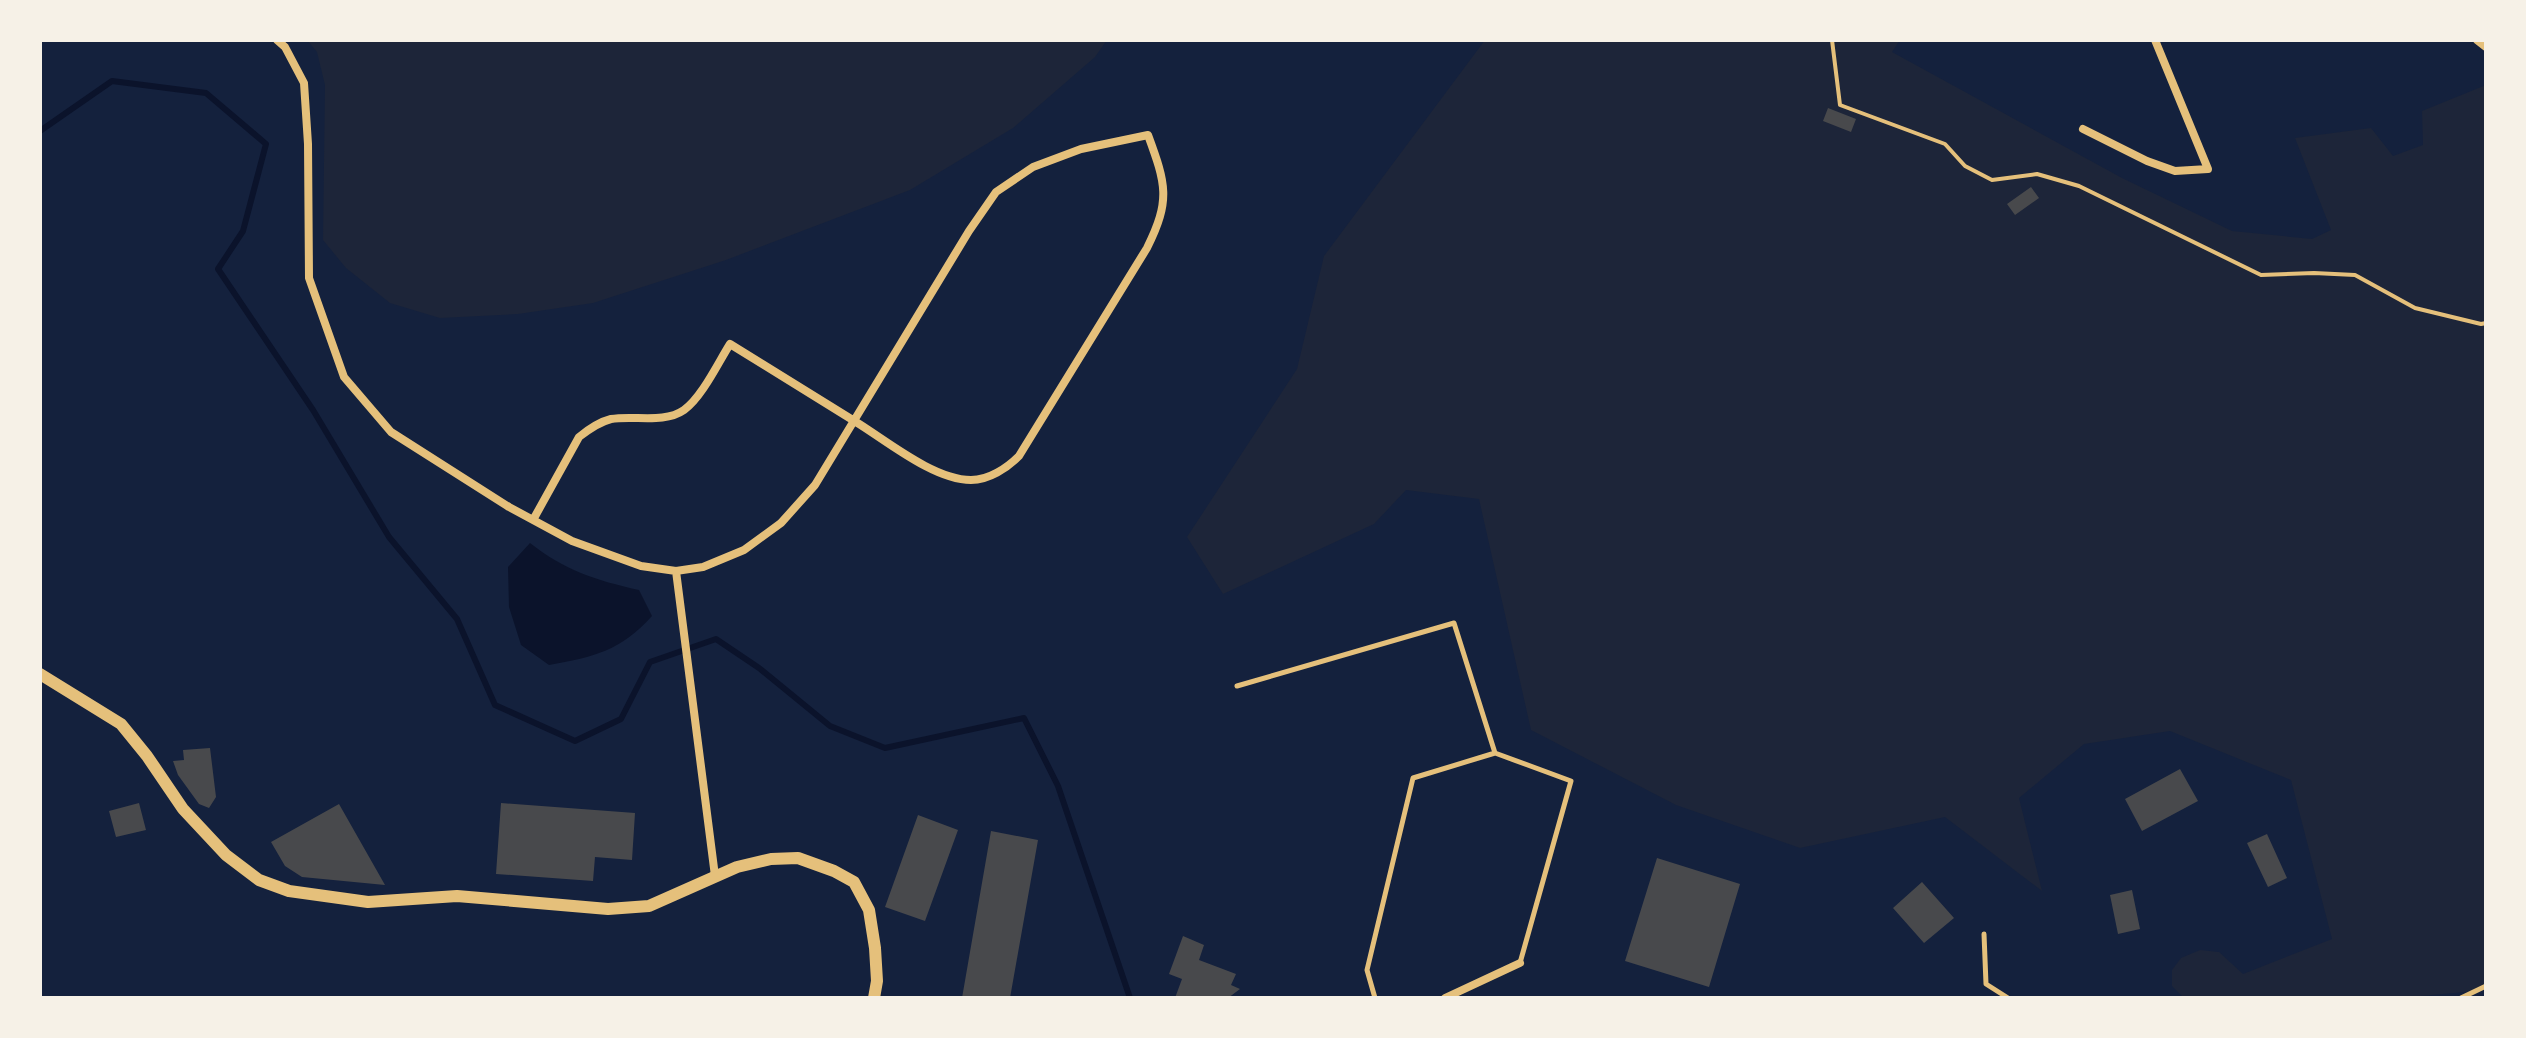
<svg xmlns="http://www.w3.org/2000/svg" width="2526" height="1038" font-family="'Exo 2',sans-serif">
<rect width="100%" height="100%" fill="#14213d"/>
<path fill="#1d2539" d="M307,40H1107L1095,57L1013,128L910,190L726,260L593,303L518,314L440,318L390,303L346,268L323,240L325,85L317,52Z
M1485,40H1900L1892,52L2122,178L2232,231L2312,239L2331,230L2295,138L2371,128L2393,156L2423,145L2422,111L2486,85V990L2400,998H2184L2172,986V970L2181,958L2200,950L2219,952L2243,974L2332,939L2291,780L2170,731L2084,744L2019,798L2042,891L1945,817L1800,848L1676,805L1531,730L1479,499L1406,490L1374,524L1223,594L1187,537L1297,369L1324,256Z"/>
<path fill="#0b132b" d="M530,543C566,571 595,580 639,590L652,616C621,651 593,657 549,665L521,645L509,607L508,567Z"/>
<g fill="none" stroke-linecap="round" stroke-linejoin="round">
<path stroke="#0b132b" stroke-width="6" d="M40,131L112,81L206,93L266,144L243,231L218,269L313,410L389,537L457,619L495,705L575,741L621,719L650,662L716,639L759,668L830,726L885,748L1024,718L1058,786L1130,998"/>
</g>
<path fill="#48494c" d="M1828,108L1856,119L1851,132L1823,121Z
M2031,187L2039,198L2015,215L2007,204Z
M210,748L216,797L209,808L199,804L178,775L173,761L184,760L183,750Z
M2180,769L2198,801L2142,831L2125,799Z
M139,803L146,830L116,837L109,811Z
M501,803L635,813L632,860L595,857L593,881L496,874Z
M339,804L385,885L302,877L285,866L271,842Z
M918,815L958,830L925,921L885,907Z
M991,831L1038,840L1010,998H962Z
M2267,834L2287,878L2268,887L2247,843Z
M1657,858L1740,884L1709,987L1625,961Z
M1922,882L1954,918L1924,943L1893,908Z
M2132,890L2140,929L2118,934L2110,895Z
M1183,936L1204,945L1199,960L1236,974L1231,985L1240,989L1228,998H1175L1182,979L1169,974Z"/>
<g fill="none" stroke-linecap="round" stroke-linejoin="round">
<path stroke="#e5c07b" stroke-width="4" d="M1832,40L1840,105L1945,144L1965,166L1992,180L2037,174L2079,186L2261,275L2314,273L2355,275L2415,308L2481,324L2486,323"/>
<path stroke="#e5c07b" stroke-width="5" d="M1237,686L1454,623L1495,753L1571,781L1520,963
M1984,934L1986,984L2008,998
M1375,998L1367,970L1413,778L1495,753
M2461,998L2486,986"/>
<path stroke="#e5c07b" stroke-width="8" d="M277,40L285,47L304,83L308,144L309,278L344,377L391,432L509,507L572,541L641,566L676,571L703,567L744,550L781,523L815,485L969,231L996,192L1033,167L1081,149L1148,135C1166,184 1171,200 1147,248L1019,456C1007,468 989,480 971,480C934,480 887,441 856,422C814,396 772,370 730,344C718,363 702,397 684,410C664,424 634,415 611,419C599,422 589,429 579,437L533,520
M2477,40L2486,47
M2083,129L2147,161L2175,171L2208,169L2155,40
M676,571L715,876
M1445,998L1520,963"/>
<path stroke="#e5c07b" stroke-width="12" d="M40,674L121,724L147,756L183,809L226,855L259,880L289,891L368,902L457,896L608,909L649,906L737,867L771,859L798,858L834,871L854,882L869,910L875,948L877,981L874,998"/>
</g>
<rect width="2526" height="1038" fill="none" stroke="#f6f1e7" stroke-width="84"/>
</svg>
